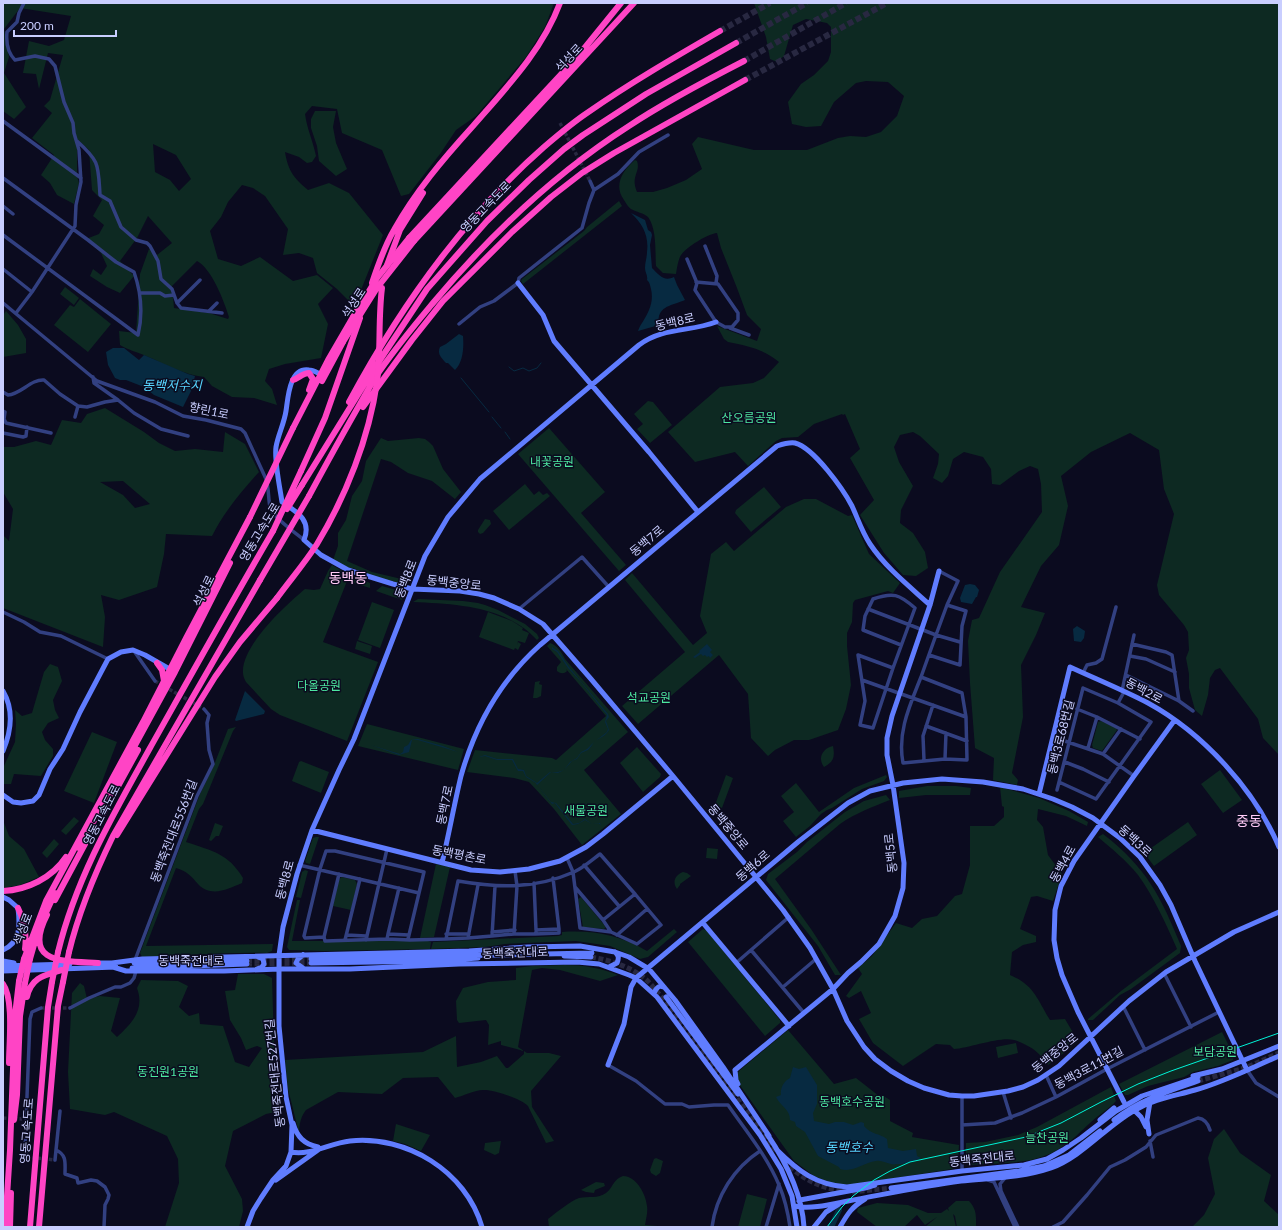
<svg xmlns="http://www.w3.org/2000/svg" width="1282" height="1230" font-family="Lato,'Noto Sans KR',sans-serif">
<rect width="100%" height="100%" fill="#0b0b1f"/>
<path fill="#0d2922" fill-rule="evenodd" d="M3,3H554L545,27L526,57L476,116L456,130L440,154L409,194L401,196L382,150L342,133L337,109L312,106L305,114C307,129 313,141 316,156L312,162L307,163L299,157L285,152C288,171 294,178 308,190L329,183L349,193L383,235L359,295L352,304L337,289L317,273L313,258L299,253L283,255L288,229L265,196L253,188L242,185L228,202L221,217L210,231L218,259L241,266L260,257L293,281L317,275L333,288L318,304L328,324L321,358L285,364L269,369L265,381L272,389L277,405L254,398L232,397L212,386L204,377C184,375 165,364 146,356C137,352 128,350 120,345L119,331L136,333L140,274L149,249L157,255L172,243L148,216L137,238L120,261L134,276L120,293L107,287L90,276L93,269L101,275L107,266L101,253L86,239L99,234L104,225L93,216L102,200L92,190L89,150L77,139V176L79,183L74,204L57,195L50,183L41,175L54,155L32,138L52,113L44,106L50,100L63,55L48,53L39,89L36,74L23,73L29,41L49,46L64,40L71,16L20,8L4,29L9,57L4,73L26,107L14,119L3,111ZM153,144L176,155L191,179L179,191L170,180L155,172ZM197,261C212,269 224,301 229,317L228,319L209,313L174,308L172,286Z
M754,3H1279V755L1263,738L1258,719L1220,668L1215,670L1210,678L1208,695L1202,716L1195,710L1189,688V674L1186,658L1189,650L1188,632L1184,625L1159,595L1157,585L1174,514L1164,489L1159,450L1130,433L1091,452L1061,476L1068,506L1059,545L1041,566L1021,607L1045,613L1036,635L1021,665L1023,717L1012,773L1018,780L1017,785L993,780L994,758L975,748L970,683L968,641L972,620L979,618L1000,572L1042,512L1041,484L1038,469L1030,466L1019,471L1000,485L992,484L991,469L983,457L964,452L953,459L948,476L942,483L933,478L938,464L939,454L920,436L913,432L900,435L894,447L899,462L913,486L901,510L900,523L913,533L925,552L928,568L916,576L903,575L884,553L860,515L874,500L850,458L860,449L845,414L843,415L842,414L814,424L798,437L782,438L776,441L748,466L735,452L695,462L668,432L720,387L753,383L764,378L779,362C763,349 748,346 728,342L724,339L717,326L757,341L761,329L747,315L737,288L721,248L717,233C707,234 687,247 681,255C678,260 677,268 676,274L663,273L656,266C655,252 657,229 648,217C644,213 636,212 631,209C628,207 626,203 624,200C613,185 623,170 635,160L637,161C641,172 630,176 637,192H653L667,188L686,180L702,169L692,144L698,137L754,150H807L838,138L850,136L866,137L881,132L897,116L904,96L888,82L866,81L856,83L834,102L821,126L806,127L792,124L788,102L801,84L814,75L828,61L831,52V27L827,23L806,19L793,25L784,56L777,62L770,59L766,37Z
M315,111H336L333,127L336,143L347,169L336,176L319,161L317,146L311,128V119Z
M619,201L622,206L523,284L521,281L522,279L584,231L587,227Z
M65,287L79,298L74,305L60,294Z
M80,299L111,324L88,352L54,325L70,305L74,307Z
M6,311L18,325L26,339V353L3,357V315Z
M648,401L653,402L672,425L650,443L637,429L643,424L634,414Z
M105,408L144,432L159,443L175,451L195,449L223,452L225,432L245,444L259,472C241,492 224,512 212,536L166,534L164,554L157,587L119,600L101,595L105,617L103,647L3,608V535L9,541L13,509L3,492V447H14L36,441L51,445L62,420L81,423L87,414ZM123,481L150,504L135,508L123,495L100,482Z
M549,428L605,492L581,513L626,565L619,571L518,454Z
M381,438L388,441L419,438L425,439L429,442L433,446L443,469L461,492L455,499L432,481L408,473L391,462L381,459L347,561L372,572L410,581L403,584L369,575L353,568L351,569L333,560L338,546V533L346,520L352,496L362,481L366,461Z
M525,484L534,495L539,491L543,495L547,493L550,496L509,530L493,511Z
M764,487L781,507L751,532L735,513L736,510Z
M804,499H816L848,516L852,515L869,554L900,583L893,593L888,591L855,600L853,603L852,622L847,633V646L851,685L846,709L838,730L809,740H794L775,750L768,756L751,738L748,694L719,655L638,724L622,706L685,652L625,580L632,573L693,645L707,633L700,616L711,554L726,542L734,551L786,507Z
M485,519L490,520L491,524L483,533L480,534L478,532V530Z
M332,565L349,575L370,583V588L347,581L323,642L378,662L347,741L280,715L271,709L246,682C229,656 287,604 305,589L314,590L320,589L328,571Z
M382,586L400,591L403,597L402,600L376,591Z
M418,599L463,601L478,603L485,605L498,610L525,624L537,634L539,638L537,640C506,606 456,604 413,602Z
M372,602L394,610L380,648L358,640Z
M488,612L512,621L523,628L522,630L529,633L525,643L518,641L517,645L518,642L521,644L518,650L515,648L514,650L479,637Z
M357,641L372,646L370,654L355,649Z
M550,643C557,645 562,653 565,659L628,732L584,770L621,814L582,845L554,809L529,782L514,778L467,772L475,750L552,758L556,760L606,716L566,669L567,671C564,674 561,674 557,671V667L561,662L547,646Z
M50,664L58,667L62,681L53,700L55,710L59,718L48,723L42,732L45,740L53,749V756L41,776L14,774L11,784H3V768L15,742L16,724L15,710L22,716L32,713L44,672Z
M540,681L539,684L542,685L541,696L537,698H533L535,682Z
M1101,721L1116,728L1117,730L1102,751L1093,748L1092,745L1098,722Z
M367,724L464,749L458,770L358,746Z
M236,727L233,731L203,804L199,809L186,842C212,851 228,853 243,878L242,883C228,889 211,898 198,884C191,876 187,871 176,868L146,946L273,944L272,951L267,953C225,952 184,956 142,957L140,953L200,794L214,765L228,729Z
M92,732L117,742L94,803L64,791Z
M833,746C835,756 834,762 824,767C817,758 823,748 833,746Z
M637,747L661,774L660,777L643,792L620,763Z
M301,761L329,772L321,793L292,781L299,762Z
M1220,770L1242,800L1223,813L1201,784Z
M726,775L733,778L722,808L715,805Z
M886,775L887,777L884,781L862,789L832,808L827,810L821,814L810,826L796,837L783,821L794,812L781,796L796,783L819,812L854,788Z
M927,786H956L971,788L970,795H926L899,798V791Z
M1000,787L1039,798L1069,811L1088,822L1087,826L1066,816L1038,809L1037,820L1043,827L1048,855L1062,874L1053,901L1037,896L1031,897L1020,929L1036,936V942L1023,945L1012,952L1010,975C1034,985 1037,999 1050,1020L1065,1019L1078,1041L1059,1057L1048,1065C1042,1056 1035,1049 1026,1045C1022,1043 1018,1041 1014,1040C1001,1036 969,1048 954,1049L950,1045L936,1044L903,1066L873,1043L859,1019L871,1013L861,991L849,998L846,996L862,974L858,968L872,956L896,923L912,928L922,919L937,916L955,896L962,894L970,865V826H994L1004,817V807L1002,806Z
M886,795L890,800C872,807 856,813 840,824L775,879L811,929L841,975H835L818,946L766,880L768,874L797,852L807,842L845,812L864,801Z
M74,817L79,821L66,835L61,831Z
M3,820L9,836L24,849L39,877L20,885L3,888Z
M1188,822L1197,835L1154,866L1144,853Z
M215,823L223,826L219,836H216L211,841L209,840Z
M1103,834C1147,868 1161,897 1181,946L1180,953L1131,989L1120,995L1093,1020H1088V1019L1121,991L1177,949C1167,926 1153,895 1138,875C1126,860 1112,849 1098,837Z
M316,837H319L310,864L306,863L305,861L313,838Z
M54,839L59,844L47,858L42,853Z
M707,848L718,849L717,859L706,858Z
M436,864L450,867L434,937L420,938Z
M305,870L308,871L301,898L296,897L302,872Z
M683,872L687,873L691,876L680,884V885L677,889C672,882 675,875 683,872Z
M342,877L355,880L357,884L351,910L333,906L339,879Z
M581,897L606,927L604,929L583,927L578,899Z
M297,900H300L292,941H428L431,942L430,949L324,951L289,950L287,947Z
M674,929L677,932L648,957L640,959L610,946L576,941L505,944L485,947L431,949L433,942L558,936L562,935V932C594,930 619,935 647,951Z
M703,929L706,930L780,1020V1023L765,1036L688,942Z
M565,965C583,965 601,968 618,975L600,981L560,970L542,968L532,970L518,1047L527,1053H549L561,1056L531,1091L532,1107L554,1141L546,1143L528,1106C522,1099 492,1089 483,1090C475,1090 463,1096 455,1098L438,1077L403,1078L382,1094L338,1092L306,1110C301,1116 299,1125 299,1133L288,1089L285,1060L423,1052L456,1036L457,1067L481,1062L497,1056L506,1068H508L524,1054V1051L501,1045V1041L488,1045L489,1025L486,1020L459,1023L457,1020L456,1001L463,988L488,982L516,980V968L532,966Z
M238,974H264L272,978L276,1112L266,1114L233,1131L225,1166L242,1199L243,1211L239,1227H165L179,1183L178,1159L167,1136L114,1112L105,1115L70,1109L68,1072L72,993L80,983L84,986L87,999L100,996L120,998L111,1031L117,1037C132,1023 145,1010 137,988L141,980L178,981L188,986L179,1007L189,1016L199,1013L200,1024L223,1026L235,1062L249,1067L262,1048L257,1046L246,1050L241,1038L230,1020L225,991L235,990Z
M788,1030L834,1084L856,1078L879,1096L882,1095L890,1100V1121L913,1133L912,1137L959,1145L958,1165L952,1169L851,1185L831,1183L814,1176L794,1161L739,1084L737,1074L740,1070Z
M1222,1032L1234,1056L1233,1060L1218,1066L1193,1072L1184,1077L1148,1086L1128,1095H1125L1119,1084Z
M1016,1043L1018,1053L998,1058L996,1047Z
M1111,1087L1116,1101C1108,1110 1098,1115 1090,1123C1081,1131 1073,1140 1062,1147C1035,1166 1000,1162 969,1165L966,1163V1143L985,1142L1018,1135L1037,1127Z
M396,1124L430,1135L421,1151L405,1144L393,1141Z
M1224,1129L1240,1153L1271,1175L1264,1201L1279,1215V1227H1192L1204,1215L1215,1194L1208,1158L1214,1139Z
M501,1141L499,1153L495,1155L484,1150L485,1143Z
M656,1158L663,1161L660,1173L656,1176L651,1173L650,1170L654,1159Z
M623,1176C636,1176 646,1194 647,1206C648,1212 646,1219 645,1225L670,1227H549L548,1219C556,1213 570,1201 579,1198C588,1196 598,1199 606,1193C613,1188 613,1179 623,1176Z
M596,1182L604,1183L605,1186L595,1190L594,1193L586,1192L581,1190Z
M747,1194L767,1199L760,1227H738Z
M956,1201H969C977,1210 976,1216 976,1227H957L955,1216L953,1214L956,1227H925L937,1217L925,1225L917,1215L904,1227H877L857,1212L858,1208L877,1203L908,1205L928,1213H941L947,1209L949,1211L948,1208Z"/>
<path fill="#072a41" d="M631,213L645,220L648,230L651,232L652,235L650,245L652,268C659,275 664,282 674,277L677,285L685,300C671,306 656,306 659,325L638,331C639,328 640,326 642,323C649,312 654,302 651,289C650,285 650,283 647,280C648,275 645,273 645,268C645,263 647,257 647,252C649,236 643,224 631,213Z
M459,334L463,336C464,348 463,362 455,370L448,363H446C441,357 437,354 440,347L446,344Z
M113,348H124L139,360L144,355L188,374L195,376L191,391L183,407L154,395L144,387L126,380H120L115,378L108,365L106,352Z
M970,584L975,585L979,590L977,597H976L972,604L961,602L960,598L965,585Z
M1077,626L1085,631L1084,638L1081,642L1074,641L1073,629Z
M707,644L712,650L710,652L713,655L710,658L709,656L707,657L705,655L703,656L701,654L695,658L693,657L700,652L699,651Z
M552,647L558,651L569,667L608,714L609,717L606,721L609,730C606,736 599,738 594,742C592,745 590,748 588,750L581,753L577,759L572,761L564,770L558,773L551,772L537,785L551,802L556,803L573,824L579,823L585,819L592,824L600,823L601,825L598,823L592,824L585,820L578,824L572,825L555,803L552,804L537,785L536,783L526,777L523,771H518L512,760H497L485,756L480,757H479L485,755L497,759H513L518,769L524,770L526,776L537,783L550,772H558L564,770L570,762L577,758L581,752L587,749L594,742L607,732L608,729L605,722L607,715L581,682L568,668L557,652L552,649Z
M245,691L265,711L264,714L236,721L235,720Z
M418,739L443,746L458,752L418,740H412L409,752L399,755L371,745L400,754L403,752L404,747L408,745L411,740Z
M793,1067L799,1069L806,1067L817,1085V1104L813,1113L814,1121L829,1124L835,1122H844L853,1125L861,1122L864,1123V1126C872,1135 879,1133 887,1139L888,1148L903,1151L916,1149L917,1156L921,1158C912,1162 906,1164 897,1164C895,1164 893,1165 891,1164C885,1163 882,1160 876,1161C863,1163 853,1173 840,1169L839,1167L818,1156L805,1132L796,1126L795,1122L790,1120C790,1109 780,1106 776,1097L781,1095C780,1088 784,1081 790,1078Z"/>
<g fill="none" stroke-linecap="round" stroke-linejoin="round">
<path stroke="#072a41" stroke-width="1" d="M509,367L514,371L523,368L529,371L537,368L541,363
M461,378L489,412
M492,417L501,428
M505,432L510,439"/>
<path stroke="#072a41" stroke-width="6" d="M831,1227L839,1210"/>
<path stroke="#282841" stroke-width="3.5" stroke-dasharray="3.5 2" stroke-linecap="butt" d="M560,123L590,181
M155,681L204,709
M41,1008H70
M3,1118L22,1119
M27,1157L55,1160"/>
<path stroke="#282841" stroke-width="5" stroke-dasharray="5 2.5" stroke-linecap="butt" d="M591,957C610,960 628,966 643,977C650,982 655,990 661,996L777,1152
M247,961L311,959
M247,964L311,963
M1198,1081L1245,1068L1279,1053
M785,1161C799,1178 822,1189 844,1191
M852,1192L891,1188"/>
<path stroke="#282841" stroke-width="6" stroke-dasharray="6 3" stroke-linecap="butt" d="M720,31L770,3
M736,43L807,3
M744,61L846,3
M745,80L887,3"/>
<path stroke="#324081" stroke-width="3.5" d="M3,121L81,178
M77,141C100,162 98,164 100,195L110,201L121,227L136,240L147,243L150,246L158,261L161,279L172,289L177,303L200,280
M3,178L88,240L116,262L134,272C141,292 143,314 138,335L3,235
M590,181L594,190
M3,206L13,214
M705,246L717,276L716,283
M687,259L697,283L695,290L716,322L725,327H732L738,320V313L718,284L696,282
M3,269L32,292
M140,293H160L165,296L174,295
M3,303L97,381L155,402L183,416L206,420L241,429L245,433L266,479C269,488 268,497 270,507C273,518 295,532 304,540
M177,303L181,308L222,313
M210,310L217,303
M16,313L32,292L75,226L76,205L81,182L79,150L74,133L73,123L64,102L55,66L49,59L35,56L15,60C8,53 6,42 7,32L17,22L19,13L24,3
M459,324L480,307L494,301L518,283L519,278L582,228L589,203L594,190L618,174L639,152L668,135
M730,328L749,335
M3,392L8,395C21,394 31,379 44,380L60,394L78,406L87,407L105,402L118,400L94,383L93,377
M118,400L134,413L161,429L188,436
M3,411L5,412L4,419L6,423L51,433
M75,417L78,406
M3,433L23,437L26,436L27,427
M939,571L958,581L947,605
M519,609L582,557L608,586
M3,612L24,622L40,632L61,636L108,659
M1132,644L1166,652L1172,655L1179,701
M134,651L155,681
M858,655L893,668L873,728L860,725L865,701Z
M929,655L960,665L962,626L966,611L947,605L936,635L960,642
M1130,656L1146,659L1175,672
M893,668L915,608C899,594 893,592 873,599L865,616L863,630L901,645
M1083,673L1087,665L1096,663L1102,659L1116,607
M1126,675L1179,701L1193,711
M921,677C910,705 897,732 903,763L945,759L967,760L966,717
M862,680L966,717L962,693L921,677L936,635L868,609
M1122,691L1134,635
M1118,703L1124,692
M1077,709L1097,717L1140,739
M926,726L967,741
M1053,737L1103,754L1134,776
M1088,748L1097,717
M1103,754L1121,729
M945,759L946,733
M924,760L923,736L933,705
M1065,762L1083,769L1109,782
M1057,790L1083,688L1118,703L1151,722L1096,799L1059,782
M567,858L573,872L580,928L611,932L637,944L661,925L635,894L603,920L611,932
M299,865L419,893
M584,865L619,906
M339,874L324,937L325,941L387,939L388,934
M534,883L536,930L559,929L553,878
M478,885L468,938L446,939L458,881C499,888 535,889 574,872C583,868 592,860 600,854L635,894
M495,886L492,936L514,934L517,886L515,871
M575,887L603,920
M492,932L515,930
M446,934H469
M514,934H535L536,932
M535,934L559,933V929
M347,935L366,936
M409,935L408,939L410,940L446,939
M617,935L647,909
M324,937L305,938L304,936L320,869L326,851H335L424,872L409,935L388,934L399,888
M468,938L492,936
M387,939L410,940
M345,940L360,879
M366,940L387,849
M751,950L804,1013
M135,960L197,796L213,764L209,750L207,723L209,715L204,709
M736,963L789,917
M1164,973L1191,1027
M783,987L816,959
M1123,1006L1145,1050
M70,1008L89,998L115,987H121L130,983L134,978L136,971
M608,1065L636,1081L665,1104H682L689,1107L714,1105H728C746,1131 767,1156 779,1185C785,1199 788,1213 790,1227
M1247,1070L1256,1083L1279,1097
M1046,1075L1056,1097
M1003,1092L1011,1118
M60,1111L56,1150C67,1155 65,1163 65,1174L77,1178L78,1183L91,1180L97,1181L105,1187L109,1195L108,1199L105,1205L104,1227
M962,1125L995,1123L1022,1113L1056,1097L1107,1069L1219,1012
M1150,1141L1153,1157
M27,1157L25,1148L30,1019L32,1012L41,1008
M55,1160L56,1150
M962,1171V1096
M1005,1178L1000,1184L1001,1191L1018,1227
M988,1180L994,1182L1015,1227
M712,1227C716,1196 734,1168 760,1151
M766,1227L779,1184
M1053,1227L1063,1222L1087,1195L1110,1167L1125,1160L1146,1147L1156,1135L1198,1118C1205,1119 1208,1123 1210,1130"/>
<path stroke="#607dff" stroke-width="5" d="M518,283L543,315L554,341L649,452L698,512
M323,375C319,374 314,370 309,370C289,367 288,399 286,411C284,424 278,435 276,447C274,460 280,488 282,502C297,512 312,520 304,540L321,555L348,570L393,584L412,589L460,591L479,594L494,598L519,609L543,624L591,679L673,776L783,910L810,948L833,989L847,1021L864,1047L875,1059L891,1071L908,1081L924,1088L949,1095L962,1096H974L1008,1091L1023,1087L1038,1080L1059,1066L1129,1001L1166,972L1234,932L1279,912
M3,691C14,710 11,732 3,751
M1039,794L1070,667C1096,679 1123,690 1148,703C1203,733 1255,790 1279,847
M3,795L13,802L21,803L33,801L39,795L50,769L63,749L80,712L108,659L121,652L133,650L145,655L173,671
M312,830L471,870L500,872L529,869L560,861L586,847L603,834L673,776
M442,863C449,834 454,805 461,776C475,726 501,680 540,645L777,446C783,444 789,442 795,443C814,448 843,489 852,506C858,519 862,532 870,544C886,568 909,586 930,605
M3,897L9,900L18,908C20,925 21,942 3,950
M703,923L789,1026
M564,956L591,957
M311,959L592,953
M3,961L14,963
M206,962L247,961
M94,963H114
M112,963L142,959L469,951L528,947L580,946L615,952L629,957L649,969L675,1000L723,1067L769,1136
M134,963L198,962
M311,963L435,961L478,958
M3,966L70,964
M113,967L126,971H224L279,969H350L459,964L577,962L599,964L629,975L636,978L657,997L760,1135L781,1169L792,1196L797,1227
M609,967L617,963C619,958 619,956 615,952
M132,968L247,964
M303,968L296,963L298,959L303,955
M257,969L262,967L264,964L263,959L258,957
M3,971L116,967
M654,994C655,990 656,988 660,986L664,987
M666,997L738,1094
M608,1065L624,1024L631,987L636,978L798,842L848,803L870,791L903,783L942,779L983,782L1023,789L1053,799L1072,807L1093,818L1120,838L1140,857L1160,885L1171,905L1195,961L1247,1070
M735,1070L833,989L848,973L861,962L879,944L895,916L903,888L904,863L893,785L887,755V738L892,716L930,605L939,571
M735,1070L736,1080L738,1084
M1193,1076L1222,1069L1279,1046
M1124,1102L1078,1012L1062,975L1057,958L1054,940L1055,910L1061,886L1074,861L1134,776L1174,721
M1134,1110L1141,1117L1146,1127
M1100,1120L1114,1108
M1114,1120C1139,1100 1168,1091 1198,1081
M293,1123C297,1137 304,1144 318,1147
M767,1134C786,1162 802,1193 804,1227
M1149,1134L1147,1120L1150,1102
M777,1150C798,1171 816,1185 847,1187L962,1171L1024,1165L1047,1159L1063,1150L1081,1138L1116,1111L1142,1096L1198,1077
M291,1152C310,1156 330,1143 350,1141C406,1135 466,1171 482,1227
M276,1180L318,1150
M891,1188L1019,1171L1044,1166L1069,1155L1100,1131
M799,1201L800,1200L865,1188L875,1185
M795,1206C809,1210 833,1204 848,1201C886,1194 923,1186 961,1181C991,1178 1022,1178 1051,1168C1083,1156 1105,1127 1135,1110C1154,1099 1174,1096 1195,1090C1224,1082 1251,1068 1279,1056
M247,1227L253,1211L261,1198L273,1180L286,1166L291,1152L292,1125L286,1097L279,1026V955L283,927L297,874L312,830L339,770L354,739L425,556L448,517L480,479L639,345C663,327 690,332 716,322
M814,1227L826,1212L839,1204
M840,1227C848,1213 852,1207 865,1199"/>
<path stroke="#ff44c5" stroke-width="6" d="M409,238L578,56L621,3
M414,241L634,3
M387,265L400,230L423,193
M372,283C378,265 384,247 394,230C415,192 444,158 473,126C506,88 542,51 560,3
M293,380C299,378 303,373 309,373L313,379L309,390
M322,381L343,342
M349,402C400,307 463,218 544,147C558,135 572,123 587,113C630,83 675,57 720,31
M363,407L412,340L443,301L512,232L551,197L582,173L614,153L745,80
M293,428L328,360L353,317
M301,471L325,418L360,318
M302,485L372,372L427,289L487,221L529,180L564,149L583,135L646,94L736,43
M309,496C330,457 352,417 375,378C392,352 413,327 433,303C490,235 554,174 629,126C665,102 705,81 744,61
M157,663L162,670L164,681
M100,819L138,750
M117,835L215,677L240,642L277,598
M79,848L175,672L230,563
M3,891C27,890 52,878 66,857
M55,900L85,844
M18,908C25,922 27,934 25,949
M47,915C22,964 63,961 98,963
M44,917L55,893
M58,952C76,878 114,813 150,748C191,675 231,603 273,531
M69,952C79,911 95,873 113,836L260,580
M24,959L46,901L143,722L186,638L250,517
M30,959L38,931
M3,984C14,999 9,1044 9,1063
M27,997C31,977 45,975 62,970
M14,1120L17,1095L20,1016L25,983
M5,1227L10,1150L15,1015L19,981
M10,1227L11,1193
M30,1227L48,1007L52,982
M39,1227L58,1006L63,982"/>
<path stroke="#00f4d8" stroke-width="1" d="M827,1227L842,1207L853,1196L874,1180L890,1171L910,1162L1026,1137L1061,1123L1101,1102L1138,1084L1171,1071L1279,1033"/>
<path stroke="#ff44c5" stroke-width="6" d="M353,317L377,278L409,238
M343,342L377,288L414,241
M287,509L302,485
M250,517L293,428
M273,531L301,471
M260,580L309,496
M277,598C290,580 305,563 317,544C346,496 369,438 377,382C381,351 378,319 382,288
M19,981L24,959
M52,982L58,952
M63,982L69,952
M25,983L30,959"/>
</g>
<g text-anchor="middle" stroke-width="3" stroke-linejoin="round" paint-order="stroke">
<g font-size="12" fill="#c9ceff" stroke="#0b0b1f">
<text transform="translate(569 58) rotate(-47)" y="4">석성로</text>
<text transform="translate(486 207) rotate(-46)" y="4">영동고속도로</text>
<text transform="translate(354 303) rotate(-57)" y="4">석성로</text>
<text transform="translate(675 322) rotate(-13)" y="4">동백8로</text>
<text transform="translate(209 411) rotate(12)" y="4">향린1로</text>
<text transform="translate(260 532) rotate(-59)" y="4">영동고속도로</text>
<text transform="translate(647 541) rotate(-40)" y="4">동백7로</text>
<text transform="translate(406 579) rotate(-69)" y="4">동백8로</text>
<text transform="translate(454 583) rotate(6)" y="4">동백중앙로</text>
<text transform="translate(204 591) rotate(-64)" y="4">석성로</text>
<text transform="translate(1144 691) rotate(28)" y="4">동백2로</text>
<text transform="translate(1061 737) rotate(-76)" y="4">동백3로68번길</text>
<text transform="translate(445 805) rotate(-78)" y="4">동백7로</text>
<text transform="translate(102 815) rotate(-63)" y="4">영동고속도로</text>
<text transform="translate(728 827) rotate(50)" y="4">동백중앙로</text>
<text transform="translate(174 831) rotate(-69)" y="4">동백죽전대로556번길</text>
<text transform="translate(1135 841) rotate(43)" y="4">동백3로</text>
<text transform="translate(891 853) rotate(-96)" y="4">동백5로</text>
<text transform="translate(459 855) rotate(11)" y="4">동백평촌로</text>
<text transform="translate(1063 864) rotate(-61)" y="4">동백4로</text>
<text transform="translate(753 866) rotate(-41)" y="4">동백6로</text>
<text transform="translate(285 880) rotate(-75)" y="4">동백8로</text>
<text transform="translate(23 929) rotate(-69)" y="4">석성로</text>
<text transform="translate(515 953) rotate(-2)" y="4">동백죽전대로</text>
<text x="191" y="965">동백죽전대로</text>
<text transform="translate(1055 1053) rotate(-39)" y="4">동백중앙로</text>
<text transform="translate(1089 1068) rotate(-28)" y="4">동백3로11번길</text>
<text transform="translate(275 1073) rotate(-96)" y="4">동백죽전대로527번길</text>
<text transform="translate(27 1131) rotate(-86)" y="4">영동고속도로</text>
<text transform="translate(982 1159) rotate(-6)" y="4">동백죽전대로</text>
</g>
<g font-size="12" fill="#4de7a0" stroke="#0b0b1f">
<text x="749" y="422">산오름공원</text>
<text x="552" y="466">내꽃공원</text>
<text x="319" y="690">다올공원</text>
<text x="649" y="702">석교공원</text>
<text x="586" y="815">새물공원</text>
<text x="1215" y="1056">보담공원</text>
<text x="168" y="1076">동진원1공원</text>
<text x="852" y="1106">동백호수공원</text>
<text x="1047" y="1142">늘찬공원</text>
</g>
<g font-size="13" font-style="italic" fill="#57d5ff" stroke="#0b0b1f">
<text x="172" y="390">동백저수지</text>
<text x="849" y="1152">동백호수</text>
</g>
<g font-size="14" fill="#ffcbf7" stroke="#0b0b1f">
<text x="348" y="583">동백동</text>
<text x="1249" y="826">중동</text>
</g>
</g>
<rect width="1282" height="1230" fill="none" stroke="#c9ceff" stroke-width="8"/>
<path d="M14 30v6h102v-6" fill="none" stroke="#c9ceff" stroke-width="2"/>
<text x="20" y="30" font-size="12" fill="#c9ceff" stroke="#0b0b1f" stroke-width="3" paint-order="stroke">200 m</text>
</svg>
